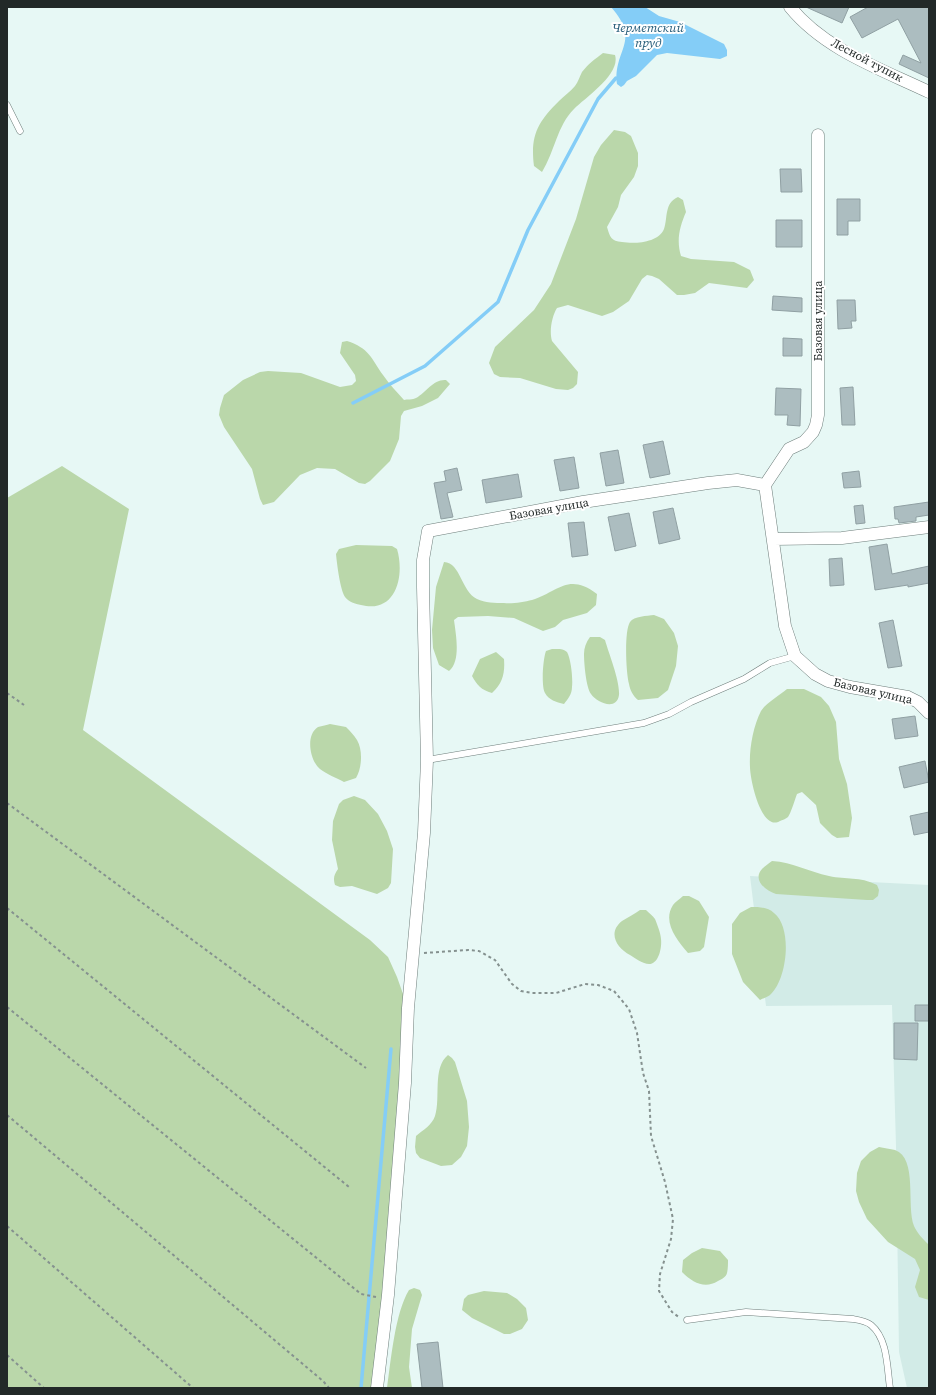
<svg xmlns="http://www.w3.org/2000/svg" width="936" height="1395" font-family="'Source Serif 4',serif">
<rect width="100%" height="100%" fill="#e7f8f5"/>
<path fill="#d2ebe7" d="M750,876L929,885V1388H907L899,1352L896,1146L892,1005L766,1006Z"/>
<path fill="#bad7aa" d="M603,53L615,55C621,74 586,97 574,109C557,126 555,151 542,172L534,166C530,135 538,122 559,101C564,96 571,91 575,86C578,82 580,76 582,72C588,64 595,59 603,53Z
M614,130L625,132L631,136L638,153V166L634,177L621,195L618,207L607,227C610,237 611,241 622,242C635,244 658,243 664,229C668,218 664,203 678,197L683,200L686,212C680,226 676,240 681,256L691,259L734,262L750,270L754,280L747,288L709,283L695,293L684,295H677L659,279L652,276L647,275L642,279L629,301L613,312L602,316L568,305L557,308C552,316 549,331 552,341L578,372L577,384L573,388L568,390L556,389L520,378L500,377L494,374L489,363L495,347L534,310L551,284L576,219L594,157L601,145Z
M347,341C369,348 371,358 383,375C389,384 397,392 404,400C407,399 413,400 416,398C427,392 433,379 446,380L450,384L438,398L422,406L404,411L401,416L399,439L390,461L370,481L365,484L359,483L335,469L317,468L300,475L274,502L263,505L260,499L252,469L224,427L219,415L220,408L224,395L243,380L260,372L268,371L301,373L340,387L352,385L356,381L355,375L340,353L342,342Z
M62,466L129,509L83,730L370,940L388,957L397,977L408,1008L377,1388H7V498Z
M356,545L392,546L397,549C405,576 396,614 361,605C355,604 349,602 345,597C340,589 337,564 336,554L339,549Z
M444,562C461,563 461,591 477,599C485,603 495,603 504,603C512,604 524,602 532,600C558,592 568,572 597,594L596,605L587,613L563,620L555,627L543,631L514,618L488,616L458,617L454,620C456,635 461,661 449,671L439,665L433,648L432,630L436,587Z
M654,615L664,619L674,633L678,646L676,666L668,690L658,698L638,700C633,696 630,690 629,684C626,673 624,631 630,622C634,616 647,616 654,615Z
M590,637H600L605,640C609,654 620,681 619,695C617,711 597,703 591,694C586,687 584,663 584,654C584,648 586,642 590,637Z
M552,649C557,649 563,648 567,652C571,659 573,679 572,687C572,694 568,699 564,704C556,702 549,700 545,693C541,686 543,659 546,651Z
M496,652L504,659C505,673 503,683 492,693C481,690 477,685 472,676L480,659Z
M787,689H804L821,697L829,706L836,722L839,759L847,784L852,818L849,837L837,838L832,835L820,823L816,805L802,792L797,794C795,799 791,813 788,817C786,819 782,820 780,821C761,832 750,779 750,767C749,749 753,727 761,711C765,704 781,694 787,689Z
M330,724L346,727C350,731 354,735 357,740C363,750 362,768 356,778L344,782C337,778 326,774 320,769C310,761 305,735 318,727C322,726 327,725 330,724Z
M354,796L365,800L378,814L387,831L393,849L391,883L388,888L377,894L352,886L340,887L335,885C333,878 334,875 338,869L332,840L333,821L339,804L343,800Z
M772,861C793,862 809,872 829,876C847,880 859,876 877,885L879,890L878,896L873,900H867L776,894C766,891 752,880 762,869C765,866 769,863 772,861Z
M683,896H689L699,901L709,917L704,947L700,951L688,953C677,940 662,922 673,905C675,902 680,899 683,896Z
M751,907C759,907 768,907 774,913C793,928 787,979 771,994C769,997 763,998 760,1000L743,982L732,954V924L740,913Z
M640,910H646C649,913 653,916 655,919C657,924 661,934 661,939C662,947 659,964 649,964C643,964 635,958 630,955C617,948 607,933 622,921C628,917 635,914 640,910Z
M448,1055L452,1058L455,1062L467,1101L469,1127L467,1146L461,1157L452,1165L441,1166L420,1158L416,1153L415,1147L416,1136C423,1130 432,1125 435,1116C441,1098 432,1068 448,1055Z
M879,1147C884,1148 890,1149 895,1150C918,1158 906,1206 914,1226C917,1233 923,1239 929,1245V1300L919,1297L915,1287L920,1270L915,1259L888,1242L867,1219L859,1202L856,1191L857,1173L861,1161L870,1152Z
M702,1248L720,1251L728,1260C728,1264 728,1269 727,1273C726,1277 722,1279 718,1281C705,1289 693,1283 682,1272L683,1260L692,1253Z
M414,1288L420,1290L422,1295L412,1329L409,1367L412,1388H387C391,1360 395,1313 409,1290Z
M484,1291L507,1293L517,1299L526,1308L528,1320L522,1329L510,1334H504L472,1318L462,1310L464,1299L468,1295Z"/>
<path fill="#84cdf7" d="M611,7H645L659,16L680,22L724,44L727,50V56L720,59L667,53L657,55L636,76L627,81L624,85L621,87L617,84C613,49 642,42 611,7Z"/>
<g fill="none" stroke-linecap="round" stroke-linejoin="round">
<path stroke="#84cdf7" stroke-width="3.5" d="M353,403L425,366L498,302L528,230L598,99L616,78
M361,1388L391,1049"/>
</g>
<path fill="#acbdc0" stroke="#90a0a3" d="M806,7H849L842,23Z
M868,7H929V78L899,64L903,55L921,63L898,19L862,38L850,17Z
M780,169H801L802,192H781Z
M837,199H860V221H848V235H837Z
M776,220H802V247H776Z
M773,296L802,298V312L772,310Z
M837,300H855L856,321H851L852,328L838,329Z
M783,338L802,339V356H783Z
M853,387L855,425H842L840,388Z
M776,388L801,389L800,426L787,425L788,415H775Z
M663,441L670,474L650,478L643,445Z
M618,450L624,483L606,486L600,453Z
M574,457L579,488L560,491L554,460Z
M457,468L462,490L447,493L453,517L441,519L434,483L446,481L444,471Z
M859,471L861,487L844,488L842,473Z
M518,474L522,497L486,503L482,480Z
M929,502V515L916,517V521L899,523L898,519H895L894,507Z
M863,505L865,523L856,524L854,506Z
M673,508L680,539L659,544L653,512Z
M629,513L636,546L615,551L608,517Z
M584,522L588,555L572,557L568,523Z
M887,544L892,574L929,566V583L908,587V585L875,590L869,547Z
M842,558L844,585L830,586L829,559Z
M893,620L902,666L888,668L879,623Z
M915,716L918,736L895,739L892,719Z
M925,761L929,782L904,788L899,767Z
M929,812V832L914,835L910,816Z
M915,1005H929V1021H915Z
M894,1023H918L917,1060L894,1059Z
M438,1342L443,1388H422L417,1344Z"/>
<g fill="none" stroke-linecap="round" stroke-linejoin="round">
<g stroke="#6e7e7b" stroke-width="7">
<path id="service" d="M7,105L20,131
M427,760L644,723L669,714L691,702L744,679L770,663L795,656
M687,1320L746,1312L853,1319C859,1320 866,1321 871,1325C888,1339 887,1368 890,1388"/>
</g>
<g stroke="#6e7e7b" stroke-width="13">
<path id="minor" d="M790,7C825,50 881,69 929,92
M818,135V415L816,425L813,432L804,442L789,449L765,485L785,626L795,656L815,674L828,681L850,687L908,697L918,702L929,713
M774,539L842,538L929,527
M377,1388L388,1295L405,1083L408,1008L424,833L427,760L423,587V560L428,531L583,502L708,483L737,480L765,485"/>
</g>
<path stroke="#85918f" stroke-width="2" stroke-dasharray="3 3" stroke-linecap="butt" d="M7,693L24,705
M7,803L366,1068
M7,908L349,1187
M424,953L468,950L479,951L495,960L512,984L521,991L532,993H556L585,984L598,985L614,991L629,1009L637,1033L643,1073L649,1091L651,1136L665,1182L673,1219L671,1239L660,1274L659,1291L672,1312L680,1318
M7,1007L361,1294L376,1297
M7,1115L323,1381L329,1388
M7,1226L193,1388
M7,1355L44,1388"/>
<use href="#service" stroke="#fff" stroke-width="6"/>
<use href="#minor" stroke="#fff" stroke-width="12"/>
</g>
<g text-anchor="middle" stroke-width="4" stroke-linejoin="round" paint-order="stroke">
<g font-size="12" fill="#222928" stroke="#fff">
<text transform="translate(867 60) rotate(28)" y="4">Лесной тупик</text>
<text transform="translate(818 321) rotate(-90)" y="4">Базовая улица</text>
<text transform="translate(549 509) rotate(-10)" y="4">Базовая улица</text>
<text transform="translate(873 691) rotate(13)" y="4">Базовая улица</text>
</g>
<g font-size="13" font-style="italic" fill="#235a77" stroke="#fff">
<text x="648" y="32">Черметский<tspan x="648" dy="15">пруд</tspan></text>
</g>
</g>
<rect width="936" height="1395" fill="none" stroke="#222928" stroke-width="16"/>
</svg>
